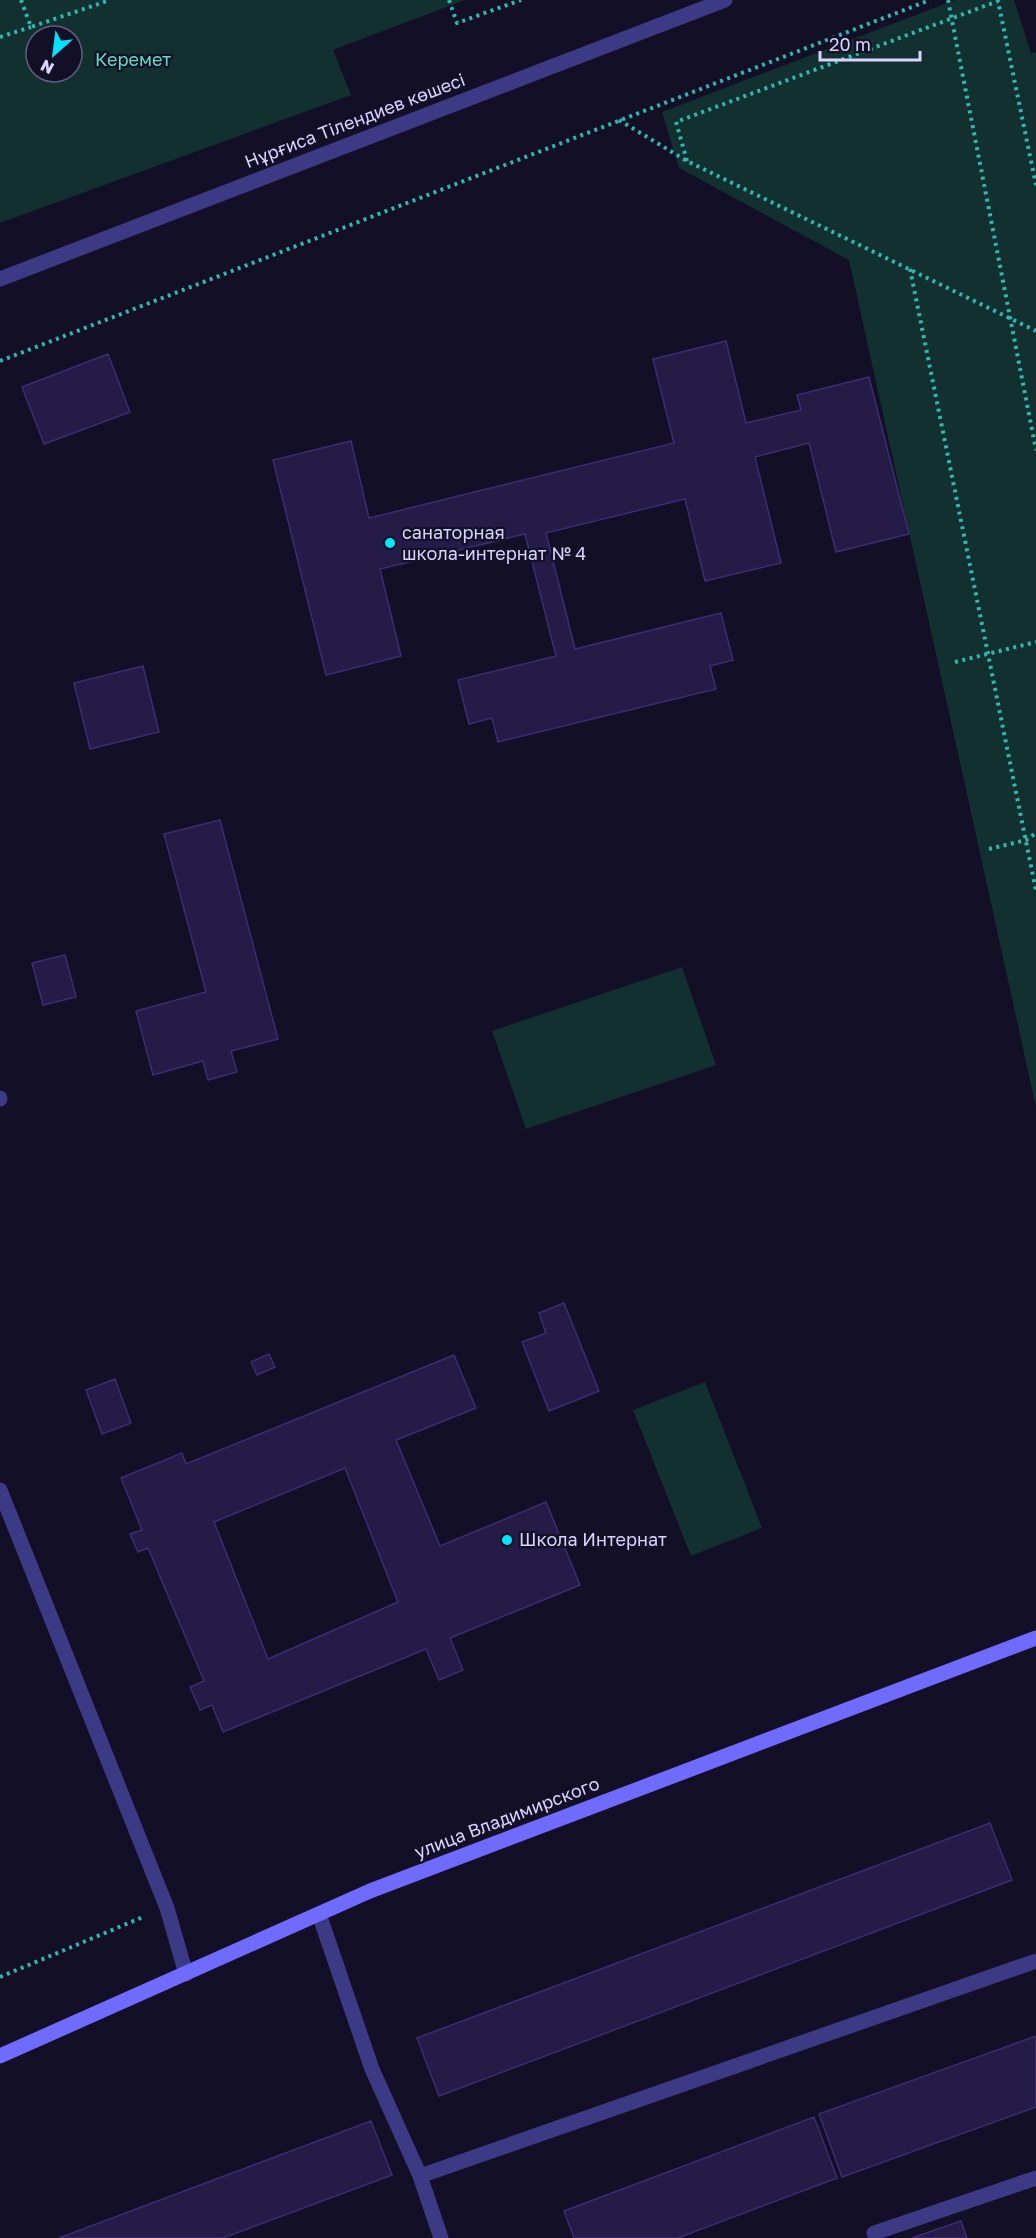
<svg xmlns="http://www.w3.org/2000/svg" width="1036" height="2238" font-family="'Golos Text',sans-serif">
<rect width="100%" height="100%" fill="#130f26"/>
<path fill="#12302f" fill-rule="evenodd" d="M0,0H465L333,50L351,95L0,223ZM36,36H72V72H36Z
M955,0H1014L1031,53L1036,52V1107L849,260L679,168L662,112Z
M682,967L716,1065L526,1129L492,1031Z
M705,1382L762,1528L691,1556L633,1410Z"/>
<path fill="#241b47" stroke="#3b2d73" stroke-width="1.5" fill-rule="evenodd" d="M726,341L746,423L801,410L797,395L869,377L909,534L836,552L809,443L755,457L781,563L705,581L685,499L546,533L575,649L721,613L733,660L710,666L716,689L498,742L492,718L469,724L458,680L556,656L525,534L380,569L401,656L326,675L273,460L351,441L369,518L674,443L653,359Z
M108,354L130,412L44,444L22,387Z
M143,666L159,732L90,749L74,683Z
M220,820L278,1039L231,1051L237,1072L208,1080L203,1061L153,1075L136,1011L206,992L164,834Z
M65,955L76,997L43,1005L32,963Z
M564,1303L599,1391L549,1411L522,1342L546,1333L539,1313Z
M269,1354L275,1367L257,1375L251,1362Z
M454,1355L476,1408L396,1440L440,1546L546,1502L580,1585L450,1638L463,1670L439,1680L426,1649L223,1732L212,1705L200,1710L190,1687L204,1681L148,1548L138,1552L130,1534L142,1530L121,1478L182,1453L186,1464ZM345,1468L398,1602L268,1659L214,1522Z
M115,1379L131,1423L102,1434L86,1390Z
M990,1823L1012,1880L439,2096L417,2038Z
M1036,2036V2107L842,2177L819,2114Z
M814,2117L837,2178L678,2238H574L564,2211Z
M371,2121L392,2175L223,2238H59Z
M961,2221L967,2238H912Z"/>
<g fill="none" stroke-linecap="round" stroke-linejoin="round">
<path stroke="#2fb8b0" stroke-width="4" stroke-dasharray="3 4.5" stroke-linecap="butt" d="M21,0L31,27L110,0
M449,0L457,23L521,0
M948,0L1036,450
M0,37L31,27
M619,120L687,161L1036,331
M687,161L676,122L998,1L1036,185
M910,269L1036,891
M0,361L930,0
M955,662L1036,642
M989,849L1026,840L1036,833
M0,1977L143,1917"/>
<path stroke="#3d3a85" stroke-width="15" d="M0,1099V1098
M0,1490L167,1908L186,1974
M319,1914L372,2069L420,2176L1036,1961
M420,2176L441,2238
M874,2233L1036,2178"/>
<path stroke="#3d3a85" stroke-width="15" d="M0,279L725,0"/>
<path stroke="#6f6bff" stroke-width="15" d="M0,2056L370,1891L1036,1638"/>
</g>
<g fill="#00e5ff" stroke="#130f26" stroke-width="2">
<circle cx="390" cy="543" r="6"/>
<circle cx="507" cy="1540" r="6"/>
</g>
<g text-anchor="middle" stroke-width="4.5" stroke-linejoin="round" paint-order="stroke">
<g font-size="18" fill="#5fe0c0" stroke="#130f26">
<text x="133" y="66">Керемет</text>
</g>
<g font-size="18" fill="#d9d4ff" stroke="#130f26">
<text transform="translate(355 121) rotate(-21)" y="6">Нұрғиса Тілендиев көшесі</text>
<text transform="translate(507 1818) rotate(-21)" y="6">улица Владимирского</text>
</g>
<g font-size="18" fill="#d9d4ff" stroke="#130f26" text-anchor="start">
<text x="402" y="539">санаторная<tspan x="402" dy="21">школа-интернат № 4</tspan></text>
<text x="519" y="1546">Школа Интернат</text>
</g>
</g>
<g transform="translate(54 54) rotate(208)"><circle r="28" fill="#130f26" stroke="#625e7d" stroke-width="1.5"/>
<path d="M0-4.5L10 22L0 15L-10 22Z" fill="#00e5ff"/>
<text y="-9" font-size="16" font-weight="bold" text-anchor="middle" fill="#d9d4ff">N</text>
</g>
<path d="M820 51v9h100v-9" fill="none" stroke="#d9d4ff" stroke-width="3"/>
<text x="829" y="51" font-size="18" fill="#d9d4ff" stroke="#130f26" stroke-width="4.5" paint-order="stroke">20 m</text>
</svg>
